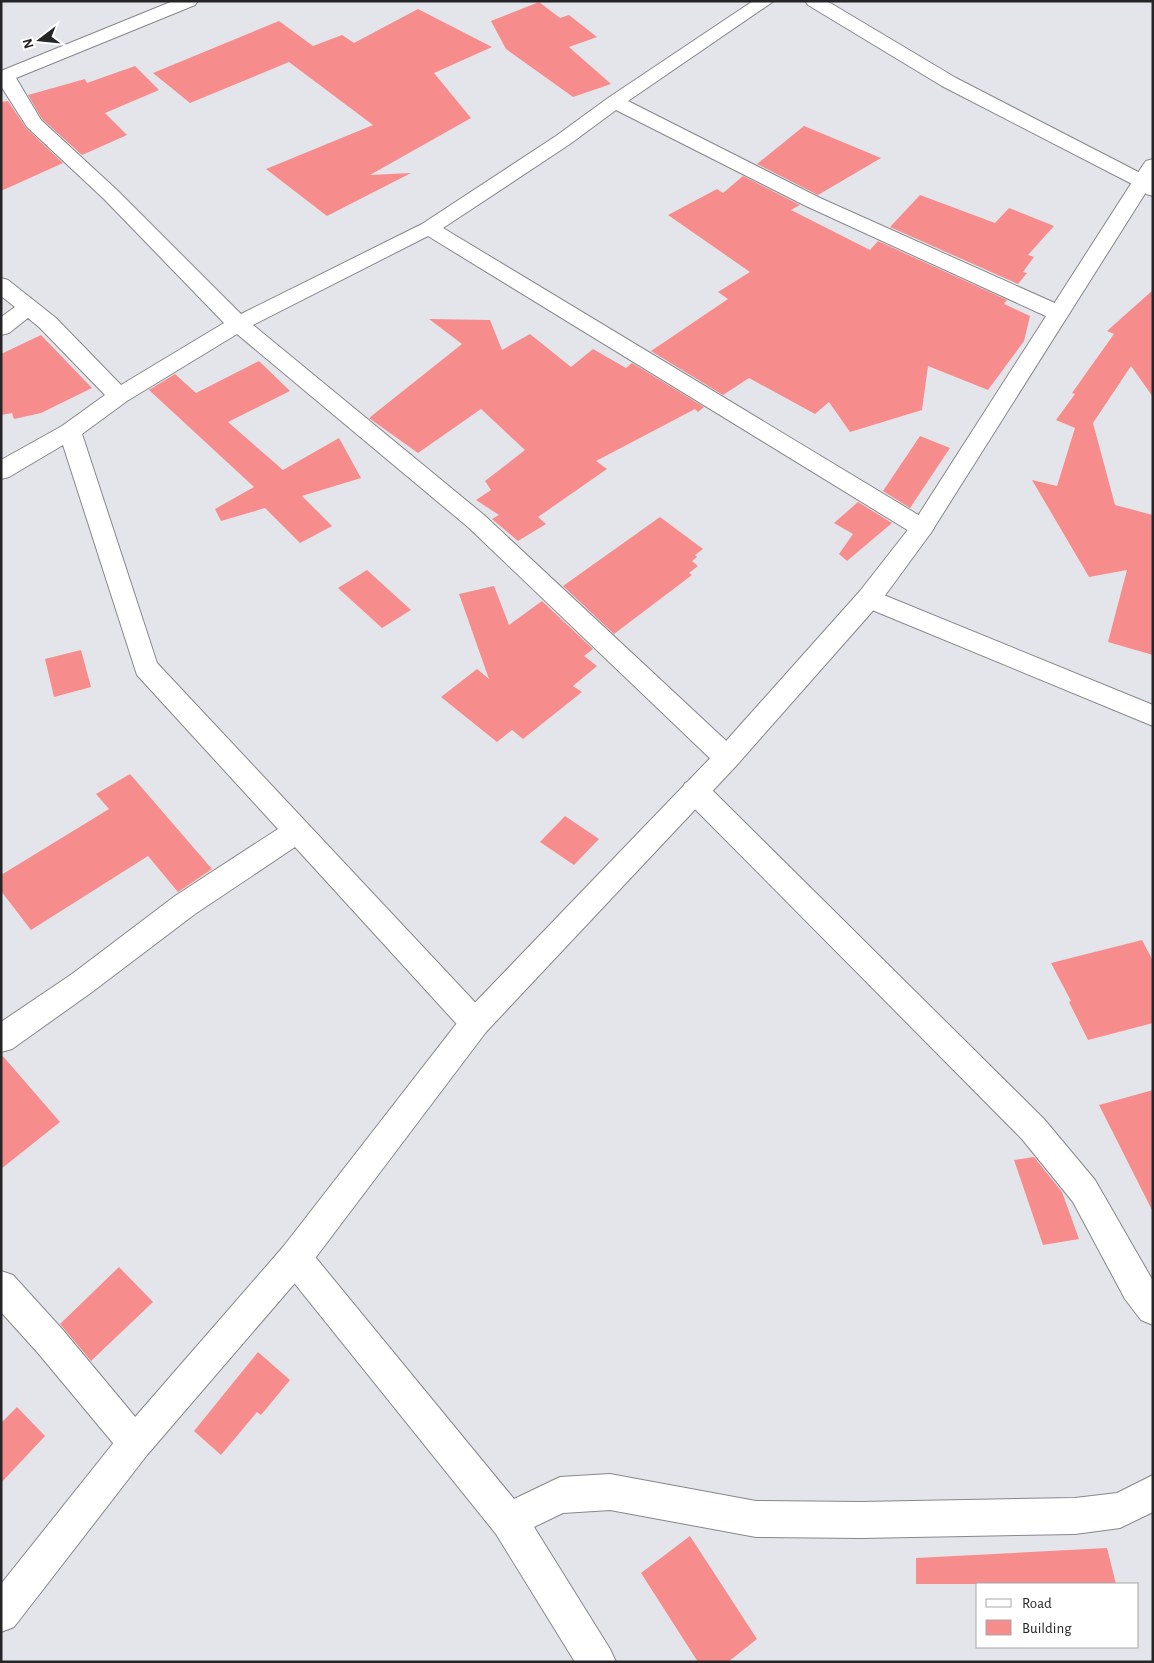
<svg xmlns="http://www.w3.org/2000/svg" width="1154" height="1663" font-family="'Alegreya Sans',sans-serif">
<rect width="100%" height="100%" fill="#e4e5ea"/>
<path fill="#f78c8d" d="M539,2L560,18L569,15L597,37L569,47L611,84L573,97L506,49L491,21Z
M418,9L492,47L434,73L471,118L370,175L411,173L327,216L266,169L373,125L289,62L190,103L153,73L279,21L313,46L342,35L354,43Z
M135,66L159,90L105,113L127,135L82,155L42,119L28,95L85,79L87,83Z
M8,101L26,128L63,163L1,191V102Z
M804,126L881,158L818,195L757,164Z
M743,176L800,205L791,210L870,250L878,241L1007,300L1004,304L1030,316L1024,341L988,390L928,366L922,410L850,432L829,402L815,414L749,378L723,395L651,351L728,299L718,292L750,272L668,215L717,189L723,193Z
M920,195L995,223L1009,208L1054,226L1028,255L1034,257L1023,272L1027,273L1018,284L890,227Z
M1153,290V397L1131,366L1093,423L1115,505L1153,515V655L1108,642L1127,570L1089,577L1032,480L1057,486L1075,428L1056,420L1075,394L1072,393L1114,334L1107,331Z
M429,319L490,320L502,350L530,334L571,367L593,349L626,368L632,363L704,407L698,412L695,409L596,461L607,469L538,517L546,524L518,541L492,519L499,515L476,500L491,490L485,481L525,450L481,409L418,453L369,418L462,344Z
M41,335L92,388L41,413L14,419L12,413L1,415V354Z
M259,361L290,391L228,422L283,470L339,438L361,478L302,496L332,526L300,543L265,508L221,521L215,509L254,487L149,390L175,374L196,393Z
M920,436L950,448L910,508L883,491Z
M858,502L892,523L847,561L839,554L853,534L834,523Z
M660,517L703,549L695,555L697,557L692,561L698,566L689,573L692,575L614,634L563,586Z
M367,570L411,610L382,628L338,588Z
M494,586L509,625L542,601L593,649L584,656L597,666L573,686L582,692L523,739L512,730L497,742L441,697L477,669L489,679L459,594Z
M81,650L91,687L54,697L45,659Z
M130,774L212,869L178,892L148,856L31,930L1,891V875L109,809L96,794Z
M565,816L599,839L574,865L540,842Z
M1142,940L1153,961V1023L1088,1040L1069,1002L1071,1001L1051,963Z
M1,1054L60,1122L1,1169Z
M1153,1090V1212L1099,1105Z
M1034,1157L1062,1192L1079,1239L1043,1245L1014,1160Z
M119,1267L153,1302L91,1361L60,1324Z
M258,1352L290,1380L261,1415L257,1412L221,1455L194,1431Z
M17,1407L45,1436L1,1483V1423Z
M690,1536L757,1639L728,1662H698L641,1573Z
M1107,1548L1116,1584H916V1558Z"/>
<g fill="none" stroke-linecap="round" stroke-linejoin="round">
<g stroke="#87878c" stroke-width="2">
<path id="street" d="M173,1H198L195,5L16,78L41,120L118,191L241,314L422,224L556,136L608,98L753,1H774L628,101L820,198L1066,308L1069,313L1066,318L1058,320L1050,318L806,206L616,110L570,144L443,228L930,522L934,528L930,534L922,537L914,534L428,236L253,325L484,515L736,750L740,758L736,766L727,769L718,766L468,527L237,334L127,401L82,434L157,663L486,1014L490,1023L486,1032L475,1036L464,1032L295,847L195,914L92,992L12,1049L1,1052V1022L72,974L175,896L278,829L137,675L63,445L9,477L1,479V460L62,426L105,395L40,328L28,318L9,333L1,335V317L15,307L1,296V278L8,280L56,318L121,385L224,323L104,199L27,127L1,86V71Z
M805,1H827L956,78L1150,178L1153,180V196L1146,194L1136,186L942,86L808,5Z
M869,589L1153,705V726L860,605L857,598L860,591Z
M695,780L705,783L1044,1119L1095,1180L1153,1281V1325L1141,1320L1125,1299L1073,1202L1022,1139L685,799L681,791L685,783Z
M295,1242L307,1247L514,1499L560,1477L610,1474L756,1501L861,1502L1075,1498L1117,1493L1153,1475V1512L1120,1528L1075,1534L861,1538L756,1537L610,1510L563,1513L534,1527L610,1649L616,1662H575L496,1534L283,1269L279,1258L283,1247Z
M1,1271L13,1275L62,1329L147,1431L152,1443L147,1455L135,1460L123,1455L38,1353L1,1312Z"/>
</g>
<g stroke="#87878c" stroke-width="2">
<path id="secondary" d="M1153,159V181L930,534L878,605L736,766L486,1032L307,1269L147,1455L14,1627L1,1632V1584L123,1431L283,1247L464,1014L718,750L860,591L914,522L1143,165L1146,161Z"/>
</g>
<use href="#street" fill="#fff" fill-rule="evenodd"/>
<use href="#secondary" fill="#fff" fill-rule="evenodd"/>
</g>
<rect width="1154" height="1663" fill="none" stroke="#252527" stroke-width="5"/>
<rect x="976" y="1583" width="162" height="65" fill="#ffffff" stroke="#a8a8a9"/>
<rect x="986" y="1599" width="25" height="8" fill="#ffffff" stroke="#a8a8a9"/>
<text x="1022" y="1608" font-size="15" fill="#252527">Road</text>
<rect x="986" y="1620" width="25" height="15" fill="#f78c8d" stroke="#a8a8a9"/>
<text x="1022" y="1633" font-size="15" fill="#252527">Building</text>
<g transform="translate(40 40) rotate(254)" stroke="#ffffff" stroke-width="4" paint-order="stroke">
<path d="M0-4L9 19L0 12L-9 19Z" fill="#252527"/>
<text y="-8" font-size="14" font-weight="bold" text-anchor="middle" fill="#252527">N</text>
</g>
</svg>
